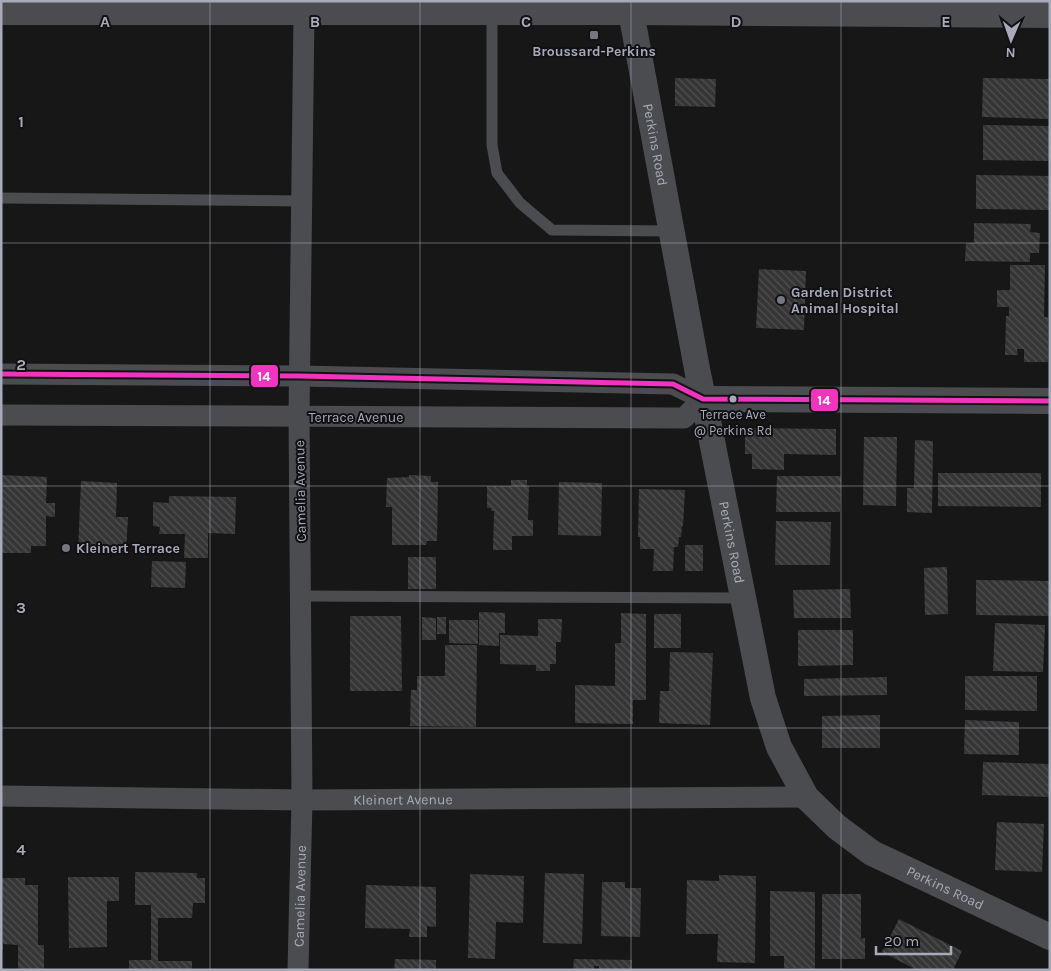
<svg xmlns="http://www.w3.org/2000/svg" width="1051" height="971" font-family="Karla,sans-serif">
<defs>
<pattern id="building-back-hatch" width="6" height="6" patternUnits="userSpaceOnUse" patternTransform="scale(1.25)"><rect width="6" height="6" fill="#353536"/><path d="M-1 5l2 2M0 0l6 6M5-1l2 2" fill="none" stroke="#4f5051"/></pattern>
</defs>
<rect width="100%" height="100%" fill="#171717"/>
<path fill="url(#building-back-hatch)" d="M675,78L716,79L715,107L675,106Z
M983,78L1049,79L1048,119L982,117Z
M983,125L1049,126V161L983,160Z
M976,175L1050,176L1049,210L976,209Z
M974,223L1031,224L1030,232L1040,233L1039,253H1030V262L965,261L966,243H974Z
M1010,265H1045L1044,317H1048V362H1024V349H1017L1018,355H1005L1006,316H1009V307H997V290H1010Z
M759,269L806,271L804,330L756,328Z
M745,428L836,429V455L784,454V470L752,469V454H745Z
M864,437H897L896,506L863,505Z
M915,440L933,441L932,513L907,512V488H914Z
M938,473H1041V507L938,506Z
M1,475L47,477L46,503H55V517L46,516V546H31V553H1Z
M409,475L431,476V482H438L437,541H427L426,545H392V507H386L387,478L409,477Z
M777,476H841L840,512H776Z
M511,480H527V486H529L528,520H533V536H512V550H493L494,511H491V508H487V486H511Z
M81,481L117,483L116,517H128L126,553L78,551Z
M559,482L602,483L601,536L558,535Z
M639,489L685,490L683,526H682L681,537H679L678,547H674L673,571H653L654,549H640V537H638Z
M169,496L236,497L235,534L208,533V558H184L185,534H159L160,527L153,526V502L169,503Z
M776,521L831,522L830,565H775Z
M685,545H703V571H685Z
M408,557H436V589H408Z
M152,561L186,562L185,588L151,587Z
M947,567L948,614L925,615L924,568Z
M976,580L1050,581V616L976,615Z
M850,589L851,618H794L793,590Z
M479,612L505,613V633H499V646L479,645Z
M621,613L646,614V700H633V724L575,723V685L615,686V643H621Z
M654,614H681V648H654Z
M350,616H401L402,691H350Z
M422,617L436,618V640H422Z
M437,617H446V634H437Z
M538,619H562L561,642H556V664H550V671H536V665L500,664V635L538,636Z
M449,620H478V644L449,643Z
M995,623L1045,625L1043,672L993,671Z
M798,630H853V665L798,666Z
M445,645H477L476,727L410,726L411,690H417V676H445Z
M670,652L713,653L710,725L659,723L660,691H669Z
M965,676H1037V711L965,710Z
M887,677V695L804,696V679Z
M880,715V748H822V716Z
M965,720L1019,722V755L964,754Z
M983,762L1050,764V797L982,795Z
M997,822L1044,824L1042,872L995,870Z
M135,872L197,873V878H205V903H193L192,918H158V961H192V970H129V960H151V905H135Z
M545,873L584,874L582,944L543,943Z
M470,874L524,876L523,923L496,922L495,959L468,958Z
M719,875L756,876L755,963L717,962L718,934H686L687,880L719,881Z
M68,877H119V901H107V947L69,948Z
M1,878H25V885H38V945H44V970H18V945L3,944V950H1Z
M602,882H625V888H641L640,937L601,936Z
M366,885L436,887V927L427,926V937H409L410,929L365,928Z
M770,891L815,892V969L784,968V956H770Z
M822,894H861V939L865,938V959H822Z
M899,919L962,951L953,970H912L913,968L882,952Z
M395,959L436,960V970H394Z
M574,959L632,960V970H599V966H594V970H573Z"/>
<g fill="none" stroke-linecap="round" stroke-linejoin="round">
<path stroke="#4a4c50" stroke-width="11" d="M492,12V145L497,173L520,203L552,230L671,231
M1,198L303,201
M301,596L742,598"/>
<g stroke="#4a4c50" stroke-width="21">
<path d="M1,374L300,376L673,384L703,399L684,418L1,415"/>
<path id="s1" d="M1,796L302,800L806,797"/>
<path id="s2" d="M298,970L302,800L299,416L304,13"/>
</g>
<g stroke="#4a4c50" stroke-width="26">
<path id="s3" d="M629,1L698,374L709,426L763,698L779,747L806,797L837,827L872,853L1050,937"/>
<path d="M1,12H632L1050,15"/>
<path d="M703,399L1050,401"/>
</g>
<g stroke="#111113" stroke-width="9">
<path id="bus-1" d="M1,374L300,376L673,384L703,399L1050,401"/>
</g>
<use href="#bus-1" stroke="#f133bd" stroke-width="5"/>
</g>
<path fill="none" stroke="#a7abb9" stroke-width="1" stroke-opacity="0.55" d="M210,1V970M420,1V970M631,1V970M841,1V970M1,243H1050M1,486H1050M1,728H1050"/>
<g fill="#757780" stroke="#111113" stroke-width="2">
<rect x="589" y="30" width="10" height="10" rx="2.5"/>
<circle cx="781" cy="300" r="5"/>
<circle cx="66" cy="548" r="5"/>
</g>
<circle fill="#a7abb9" stroke="#111113" stroke-width="2" cx="733" cy="399" r="4.5"/>
<g text-anchor="middle" stroke-width="4" stroke-linejoin="round" paint-order="stroke">
<g font-size="13" fill="#a7abb9" stroke="#111113">
<text x="733" y="419">Terrace Ave<tspan x="733" dy="16">@ Perkins Rd</tspan></text>
</g>
<g font-size="14" font-weight="bold" fill="#a7abb9" stroke="#111113" text-anchor="start">
<text x="594" y="56" text-anchor="middle">Broussard-Perkins</text>
<text x="791" y="297">Garden District<tspan x="791" dy="16">Animal Hospital</tspan></text>
<text x="76" y="553">Kleinert Terrace</text>
</g>
<g font-size="14" fill="#a7abb9" stroke="#111113">
<text dy="5" stroke="none"><textPath href="#s3" startOffset="146">Perkins Road</textPath></text>
<text x="356" y="422">Terrace Avenue</text>
<text transform="translate(300 491) rotate(-91)" y="5">Camelia Avenue</text>
<text dy="5" stroke="none"><textPath href="#s3" startOffset="551">Perkins Road</textPath></text>
<text dy="5" stroke="none"><textPath href="#s1" startOffset="402">Kleinert Avenue</textPath></text>
<text dy="5" stroke="none"><textPath href="#s3" startOffset="986">Perkins Road</textPath></text>
<text dy="5" stroke="none"><textPath href="#s2" startOffset="74">Camelia Avenue</textPath></text>
</g>
</g>
<g font-size="16" text-anchor="middle" font-weight="bold" fill="#a7abb9" stroke="#111113" stroke-width="4" stroke-linejoin="round" paint-order="stroke">
<text x="105" y="27">A</text>
<text x="315" y="27">B</text>
<text x="526" y="27">C</text>
<text x="736" y="27">D</text>
<text x="946" y="27">E</text>
<text x="21" y="127">1</text>
<text x="21" y="370">2</text>
<text x="21" y="613">3</text>
<text x="21" y="855">4</text>
</g>
<g stroke="#111113" stroke-width="2">
<rect x="250" y="364" width="29" height="24" rx="5" fill="#f133bd"/>
<rect x="810" y="388" width="29" height="24" rx="5" fill="#f133bd"/>
</g>
<g font-size="14" text-anchor="middle" font-weight="bold" fill="#fff">
<text x="264" y="381">14</text>
<text x="824" y="405">14</text>
</g>
<rect width="1051" height="971" fill="none" stroke="#a7abb9" stroke-width="5"/>
<g transform="translate(1011 40) rotate(182)" stroke="#111113" stroke-width="4" paint-order="stroke">
<path d="M0-4L9 19L0 12L-9 19Z" fill="#a7abb9"/>
<text y="-8" font-size="14" font-weight="bold" text-anchor="middle" fill="#a7abb9">N</text>
</g>
<path d="M876 946v8h75v-8" fill="none" stroke="#a7abb9" stroke-width="2.5"/>
<text x="884" y="946" font-size="15" fill="#a7abb9" stroke="#111113" stroke-width="4" paint-order="stroke">20 m</text>
</svg>
